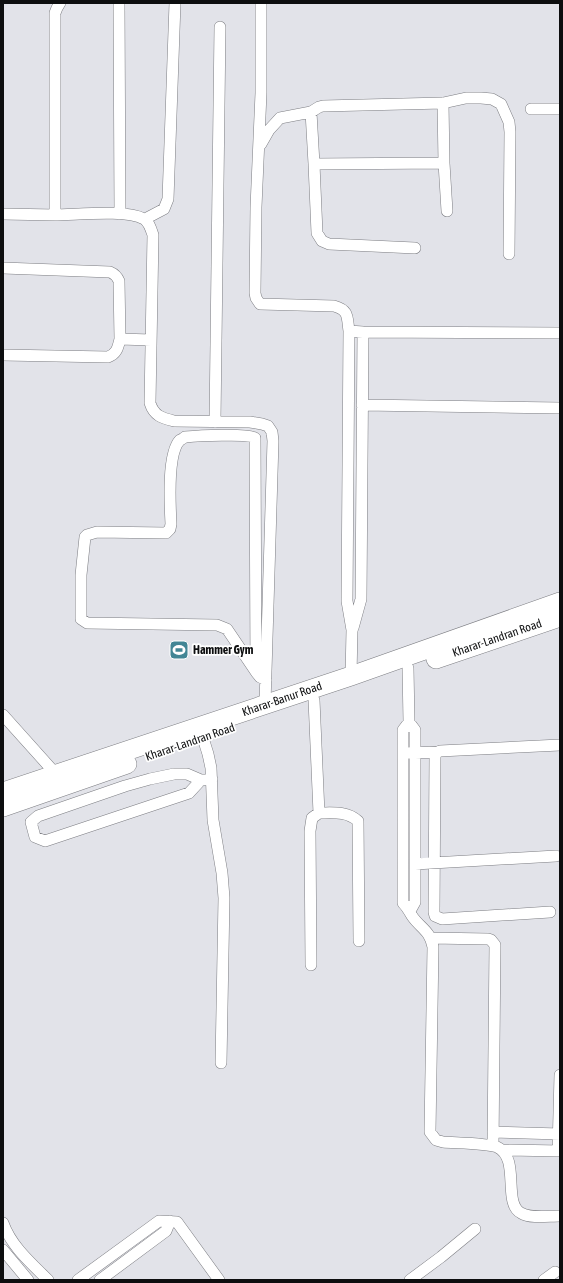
<svg xmlns="http://www.w3.org/2000/svg" width="563" height="1283" font-family="'Asap Condensed',sans-serif">
<rect width="100%" height="100%" fill="#e2e3e9"/>
<g fill="none" stroke-linecap="round" stroke-linejoin="round">
<g stroke="#7c7d82" stroke-width="12">
<path id="minor" d="M60,3L57,8L55,13V215C76,215 126,209 144,219C149,222 151,229 153,235L150,403C154,416 162,418 174,421L250,422L262,424L268,426L272,432L273,441L265,704
M119,3L120,214
M261,3V93L256,207L255,293L256,298L260,304L334,306C349,310 347,317 349,331L347,601L352,630L351,676
M531,109H560
M311,112L314,164L444,163L443,103
M261,144L269,130L280,118L311,112L319,107L323,106L443,103L466,98H481L492,99L501,104L509,122L510,132L509,254
M444,163L447,211
M314,164L317,233L322,241L329,244L415,248
M3,214L55,215
M145,219L164,209L168,199L175,3
M3,268L110,272C115,274 117,276 119,281L120,339L151,340
M349,331L363,332L361,599L353,628
M363,332L560,333
M3,355L108,357C117,354 118,347 120,339
M362,405L560,408
M215,422L220,27
M408,668L409,722L403,730V903C407,907 409,911 412,916C420,928 430,930 433,947L430,1132L436,1140L443,1142C455,1143 487,1143 497,1147C521,1158 502,1203 521,1213C531,1219 548,1216 560,1216
M256,672L227,629L217,625L87,623L81,619V575L85,537L87,535L97,532L166,533L170,529L171,524C170,505 167,453 180,440C181,440 185,437 185,437C196,436 249,433 255,438L256,672L260,677L266,680
M314,700L319,813C333,813 347,811 358,821L359,941
M3,715L55,773L57,779
M409,722L415,730V902L410,911
M203,738L208,754L211,768L213,820L222,873L224,898L221,1063
M408,753L437,752
M201,780L189,793L45,841L35,837L31,822L38,816L125,786L150,779L174,774H187L201,780L212,779
M415,864L556,856
M550,912L442,919L435,916L434,912L435,757L436,753L440,751L560,745
M431,938L488,939L491,940L495,945L493,1146
M311,965L310,831L312,818L319,813
M493,1132L560,1134
M502,1150L560,1151
M558,1151L560,1075
M3,1223C11,1246 31,1263 48,1280
M3,1250L28,1280
M78,1280L159,1221L177,1222L219,1280
M100,1280L166,1231L170,1221
M410,1280L441,1257L475,1229
M544,1280L555,1272"/>
</g>
<g stroke="#7c7d82" stroke-width="20">
<path id="trunk" d="M436,659L560,617
M3,792L351,676L560,602
M3,807L127,764"/>
</g>
<use href="#minor" stroke="#fff" stroke-width="11"/>
<use href="#trunk" stroke="#fff" stroke-width="19"/>
</g>
<defs>
<g id="stadium-square" transform="scale(1)"><rect x="-9" y="-9" width="18" height="18" rx="4" fill="#428695" stroke="#fff"/><path d="M0-5a6.5 5 0 1 0 0 10a6.5 5 0 1 0 0-10ZM-3.5-1.8h7v3.6h-7Z" fill="#fff"/></g>
</defs>
<g fill-rule="evenodd">
<use href="#stadium-square" x="179" y="650"/>
</g>
<g text-anchor="middle" stroke-width="3.5" stroke-linejoin="round" paint-order="stroke">
<g font-size="12" fill="#0d0e0f" stroke="#fff">
<text transform="translate(497 638) rotate(-19)" y="4">Kharar-Landran Road</text>
<text transform="translate(282 699) rotate(-19)" y="4">Kharar-Banur Road</text>
<text transform="translate(190 742) rotate(-19)" y="4">Kharar-Landran Road</text>
</g>
<g font-size="12" font-weight="bold" fill="#0d0e0f" stroke="#fff" text-anchor="start">
<text x="193" y="654">Hammer Gym</text>
</g>
</g>
<rect width="563" height="1283" fill="none" stroke="#0d0e0f" stroke-width="8"/>
</svg>
